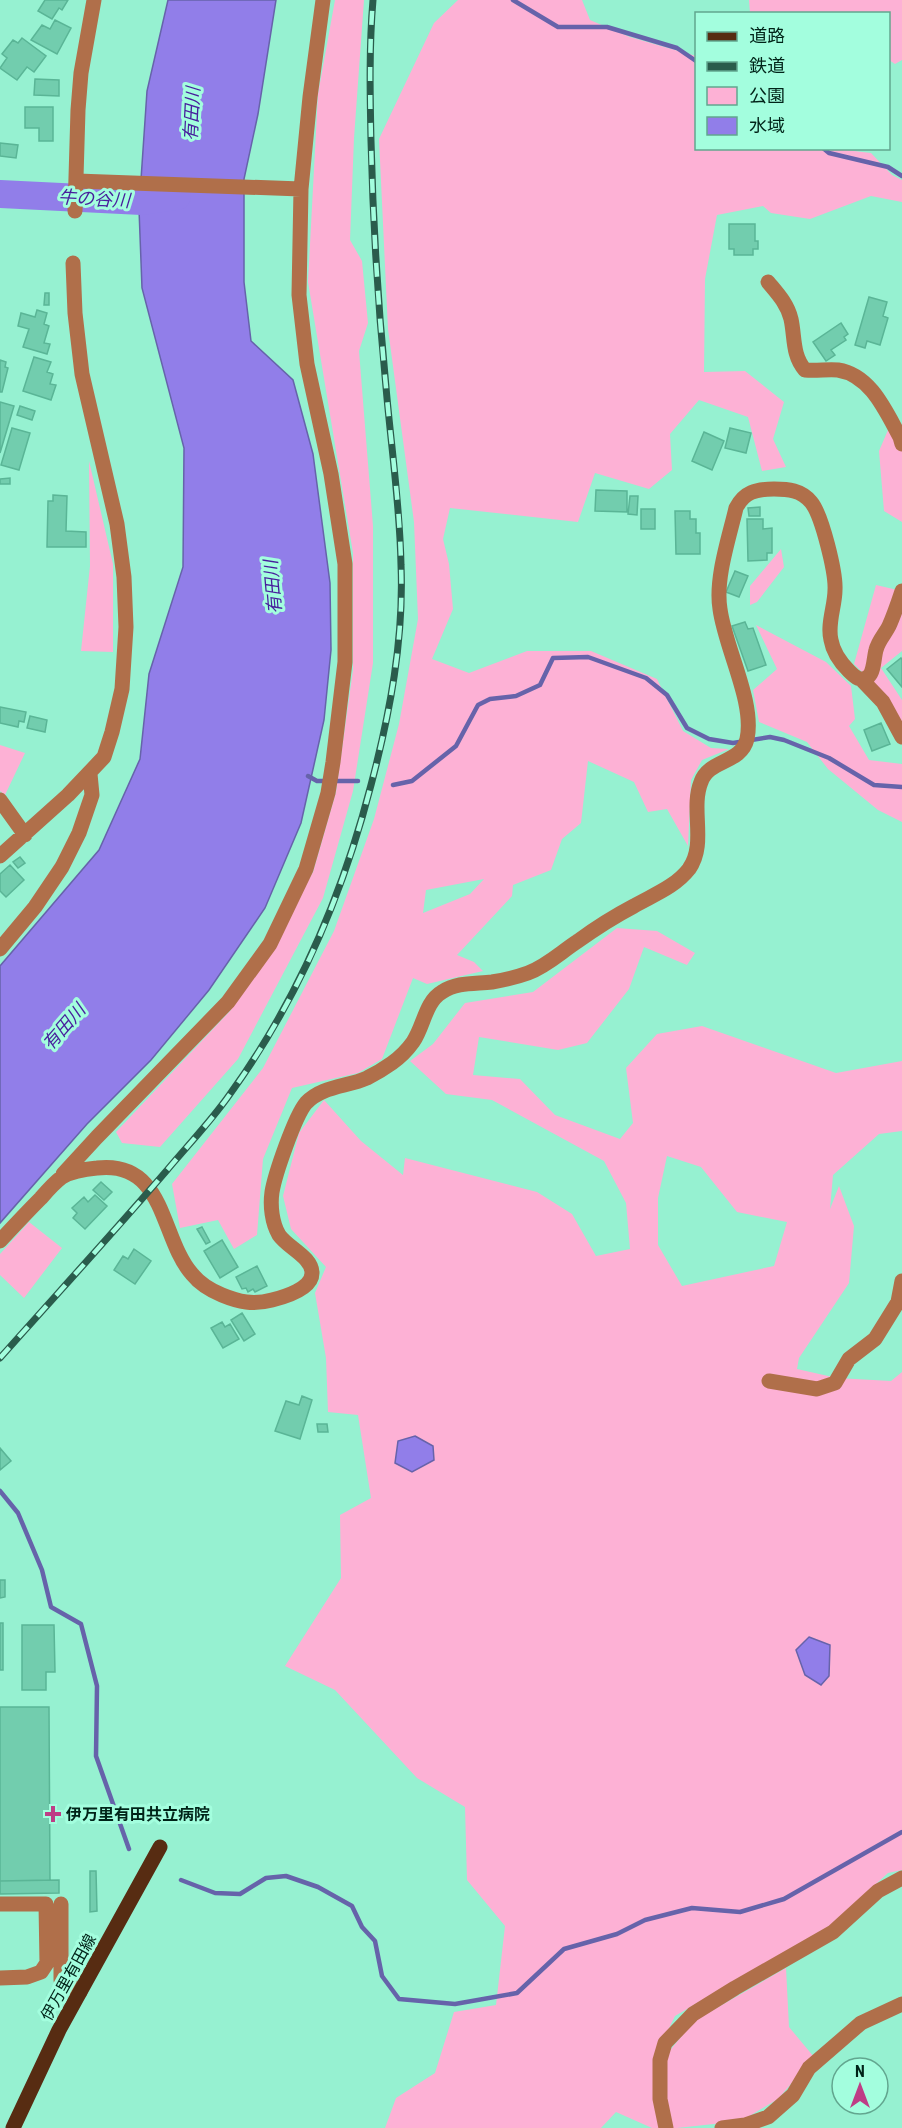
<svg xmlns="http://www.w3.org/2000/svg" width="902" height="2128" font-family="'Roboto Condensed','Noto Sans JP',sans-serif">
<rect width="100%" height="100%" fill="#96f1d1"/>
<path fill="#fdb1d5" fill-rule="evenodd" d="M335,0H364L354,138L350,240L362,261L368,323L359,351L373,526V663L353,791L323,898L238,1059L160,1147L122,1143L116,1132L230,1011L313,872L336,792L353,670V553L308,282L318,94Z
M458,0H582L590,20L630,37L696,56V148H829L871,153L892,175L902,180V202L871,196L810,219L771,213L763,206L717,215L705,279L704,372L745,371L784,402L773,439L786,467L762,471L748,417L699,400L670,434L672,470L649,489L595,473L578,522L450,508L443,539L449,564L453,609L432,659L469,673L527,651H591L657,679L683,731L711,748L729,749L702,760L691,780L688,846L667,809L648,812L634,782L588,761L581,823L562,839L551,870L513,885L512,896L457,955L474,962L483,971L427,984L413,978L382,1059L358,1073L292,1088L263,1159L257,1235L234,1249L218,1220L180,1228L172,1184L263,1068L334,931L374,819L399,724L418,619L414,522L388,329L379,139L434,23ZM484,879L470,894L423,913L426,890Z
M749,0H902V60L895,64L889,60L888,14L750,13Z
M888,430L902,441V522L884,511L879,451Z
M89,461L113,564V652L81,651L90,566Z
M781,549L784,567L757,602L750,605V586Z
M876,585L902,591V651L881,668L902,700V731L888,697L854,664Z
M756,625L826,662L851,686L855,719L849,726L869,760L902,764V822L878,810L828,769L807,742L759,722L753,690L777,669Z
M0,745L25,753L5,795L0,791Z
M617,928L657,931L695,953L687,965L644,947L629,989L587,1043L558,1050L479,1037L473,1075L520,1079L555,1115L620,1139L633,1123L626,1068L657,1034L702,1026L836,1073L902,1061V1131L879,1134L833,1175L830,1209L839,1186L854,1226L849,1283L799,1358L797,1369L837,1378L891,1381L902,1372V1870L888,1873L831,1925L675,2016L654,2059L667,2054L694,2021L786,1968L789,2027L814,2057L778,2099L741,2121L677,2128H652L616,2112L601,2128H385L396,2098L435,2073L454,2012L496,2005L505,1926L467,1880L465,1807L417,1778L335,1690L285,1666L341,1578L340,1515L371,1498L358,1415L328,1412L326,1358L315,1293L326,1267L291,1229L283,1196L299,1133L324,1100L361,1141L403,1175L405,1158L537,1192L572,1214L596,1256L630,1249L626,1203L604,1161L492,1100L446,1094L410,1061L433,1044L465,1003L533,992ZM667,1156L701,1167L737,1212L787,1222L774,1266L682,1286L658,1245V1198Z
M29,1222L62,1248L24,1298L0,1275V1254Z"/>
<path fill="#917ee9" stroke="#6663aa" stroke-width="1.5" d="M168,0H276L258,114L244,179V282L251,341L293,380L313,454L330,583L331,650L324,720L301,823L265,908L209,990L151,1060L87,1124L0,1223V966L99,850L140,759L149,674L183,567L184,448L142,288L139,209L147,91Z
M415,1436L433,1446L434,1460L412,1472L395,1463L398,1441Z
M809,1637L830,1645L829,1676L821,1685L805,1675L796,1650Z"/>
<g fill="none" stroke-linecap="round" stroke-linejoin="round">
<path stroke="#6663aa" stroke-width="4.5" d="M513,0L558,27H607L677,48L696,61
M823,148L829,153L888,167L902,176
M308,776L317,781H358
M393,785L412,781L456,746L478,705L490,699L516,696L540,685L553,658L588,657L646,678L667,695L687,728L709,739L733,743L770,737L784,740L829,758L874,785L902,787
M0,1491L18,1513L42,1570L51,1607L81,1624L97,1686L96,1756L129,1849
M181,1880L215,1893L240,1894L266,1878L286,1876L318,1887L352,1906L362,1927L375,1941L382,1976L399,1999L455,2004L517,1993L564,1949L617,1934L645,1920L692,1908L740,1912L784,1899L902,1832"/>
<path stroke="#917ee9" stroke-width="28" d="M0,194L142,201L177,196"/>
</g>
<path fill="#72cdae" stroke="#5ab596" stroke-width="1.5" d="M45,0H68L62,10L59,8L52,19L38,11Z
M55,20L71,28L57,54L31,40L42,25L50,29Z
M22,38L46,56L34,72L27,67L17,80L0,68L7,58L2,54L13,40L18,43Z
M35,79L59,80V96L34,95Z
M25,107H53V141H39V128H25Z
M0,143L18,145L16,158L0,156Z
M729,224H755V241H758V249H753V255H734V249H729Z
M45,293H49V305H44Z
M869,297L887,302L883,316L888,318L880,345L867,341L865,348L855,345Z
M37,310L47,313L44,324L49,326L44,343L50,344L47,354L23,347L29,329L18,326L21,313L35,317Z
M841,323L848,334L844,337L846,340L831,350L835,355L826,361L813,342Z
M34,357L51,362L47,372L53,374L50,384L56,385L51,400L23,391Z
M0,360L6,362L5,367L8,368L2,392H0Z
M0,402L14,406L0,453Z
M20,406L35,411L32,420L17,415Z
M12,428L30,433L19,470L1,465Z
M730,428L751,433L746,453L725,448Z
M704,432L724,441L712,470L692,461Z
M10,478V484H0V479Z
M596,490L627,491V512L595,511Z
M53,495L67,496L66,531L86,532V547H47L48,501H53Z
M630,496H638L637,515L628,514Z
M760,507V516H749L748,508Z
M641,509H655V529H641Z
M675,511H690V519H696V533H700V554H676Z
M747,519H763V529L772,528V553H767V560L748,561Z
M735,571L748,576L739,597L726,592Z
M745,622L748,629L753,628L766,665L748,671L732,626Z
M901,658L902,660V687L887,669Z
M0,707L26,712L24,722L19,721L18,727L0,723Z
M30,716L47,720L45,732L27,728Z
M881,723L890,744L872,751L864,730Z
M20,857L25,863L18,868L13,862Z
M10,865L24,880L6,897L0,891V874Z
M101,1182L112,1192L104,1200L93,1190Z
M95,1195L107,1206L85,1229L73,1218L77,1213L72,1208L84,1197L88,1202Z
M202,1227L210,1242L206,1244L197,1229Z
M222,1240L238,1267L220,1278L204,1251Z
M134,1249L151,1261L135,1284L114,1270L123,1256L128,1259Z
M257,1266L267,1286L255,1292L253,1289L248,1292L246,1288L242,1289L236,1277Z
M242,1313L255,1334L244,1341L231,1320Z
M222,1322L225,1327L230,1324L239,1339L223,1348L211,1328Z
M302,1396L312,1400L300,1439L275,1431L286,1401L299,1405Z
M317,1424H327L328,1432H318Z
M0,1448L11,1461L0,1470Z
M0,1580H5V1597L0,1598Z
M0,1623H3V1670H0Z
M22,1625H54L55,1672H46V1690H22Z
M0,1707H49L50,1880L0,1881Z
M90,1871H96L97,1911L90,1912Z
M59,1880V1893L0,1894V1881Z"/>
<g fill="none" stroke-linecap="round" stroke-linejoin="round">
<path stroke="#b06f4a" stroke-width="15" d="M77,181L301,189
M75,211L78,110L81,73L94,0
M768,282C777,293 787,303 791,319C795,337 792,355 805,370C817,371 828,369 838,370C871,375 886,412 900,437L902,444
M861,679L883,702L902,737
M0,800L25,835
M0,856L68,795L104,757L112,732L122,689L126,627L124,577L117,524L82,374L75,313L73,263
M0,949L35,907L62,867L79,833L92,795L90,774
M63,1174L97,1137L228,1002L270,944L306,869L328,793L333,762L345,662V564L331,474L307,364L299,295L301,189L310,97L323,0
M0,1241C13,1227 27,1212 41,1198C47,1191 54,1183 62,1177C72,1171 85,1169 97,1168C166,1160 160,1238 192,1274C200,1284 210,1290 222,1295C239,1302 253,1305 272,1300C284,1297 312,1289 312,1273C312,1257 288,1248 279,1235C272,1223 270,1206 272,1192C275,1174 295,1116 306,1103C322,1086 347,1087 367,1078C375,1074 385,1068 392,1063C399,1058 408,1049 413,1042C424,1026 425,1002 442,992C457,982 475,984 492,982C504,980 517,977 528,973C547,966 561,952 578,941C596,928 615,916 634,906C653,895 675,887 689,869C707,844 690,809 701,782C709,759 741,764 747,739C755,702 725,648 720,609C715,579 729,538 736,508C744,492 756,489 774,489C788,489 801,490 811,502C822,515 836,573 835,590C835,606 827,624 831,640C833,652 841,663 849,671C855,677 861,683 869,676C874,671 874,657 876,650C878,641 885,634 889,626C894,615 898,603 902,591
M769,1381L817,1389L835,1383L849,1359L875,1339L898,1302L902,1281
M0,1904H46L47,1963L41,1972L27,1977L0,1978
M61,1904V1980L80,1992
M666,2128L660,2099V2060L665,2043L693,2014L735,1988L833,1932L878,1891L902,1878
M722,2128L745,2125L768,2117L793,2095L809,2068L861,2023L902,2004"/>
<path stroke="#572c12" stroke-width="15" d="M13,2128L59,2030L160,1847"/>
<g stroke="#2a5c4c" stroke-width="7">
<path id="rail" d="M0,1358C56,1295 113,1233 168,1169C189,1144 212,1120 230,1094C298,1000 342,897 371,785C390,713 404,639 401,565C400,505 391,446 386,387C378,305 373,223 371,141C370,94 369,47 373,0"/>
</g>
<use href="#rail" stroke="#a3fede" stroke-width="4.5" stroke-dasharray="14" stroke-linecap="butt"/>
</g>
<path fill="#be3d86" stroke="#a3fede" stroke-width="2" d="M50 1805h6v6h6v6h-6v6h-6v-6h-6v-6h6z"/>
<g text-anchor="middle" stroke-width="6" stroke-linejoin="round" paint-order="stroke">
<g font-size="16" font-weight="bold" fill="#002318" stroke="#a3fede" text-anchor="start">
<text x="66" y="1820">伊万里有田共立病院</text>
</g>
<g font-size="16" fill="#002318" stroke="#a3fede">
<text transform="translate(68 1977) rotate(-61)" y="6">伊万里有田線</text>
</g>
<g font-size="18" font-style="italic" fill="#471d9c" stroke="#a3fede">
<text transform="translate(192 114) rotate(-87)" y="6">有田川</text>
<text transform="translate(94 199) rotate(3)" y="6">牛の谷川</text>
<text transform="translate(273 587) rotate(-95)" y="6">有田川</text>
<text transform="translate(64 1027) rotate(-49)" y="6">有田川</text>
</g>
</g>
<rect x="695" y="12" width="195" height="138" fill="#a3fede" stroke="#62a68f" stroke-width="1.5"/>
<rect x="707" y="32" width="30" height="9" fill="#572c12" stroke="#62a68f" stroke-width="1.5"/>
<text x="749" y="42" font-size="18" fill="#002318">道路</text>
<rect x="707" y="62" width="30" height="9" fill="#2a5c4c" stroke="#62a68f" stroke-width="1.5"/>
<text x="749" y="72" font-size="18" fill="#002318">鉄道</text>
<rect x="707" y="87" width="30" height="18" fill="#fdb1d5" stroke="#62a68f" stroke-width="1.5"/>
<text x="749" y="102" font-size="18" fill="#002318">公園</text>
<rect x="707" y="117" width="30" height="18" fill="#917ee9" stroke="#62a68f" stroke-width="1.5"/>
<text x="749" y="132" font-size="18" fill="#002318">水域</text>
<g transform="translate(860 2086)"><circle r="28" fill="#a3fede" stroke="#62a68f" stroke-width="1.5"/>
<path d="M0-4.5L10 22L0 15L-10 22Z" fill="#be3d86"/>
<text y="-9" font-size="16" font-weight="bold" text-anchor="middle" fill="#002318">N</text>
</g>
</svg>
